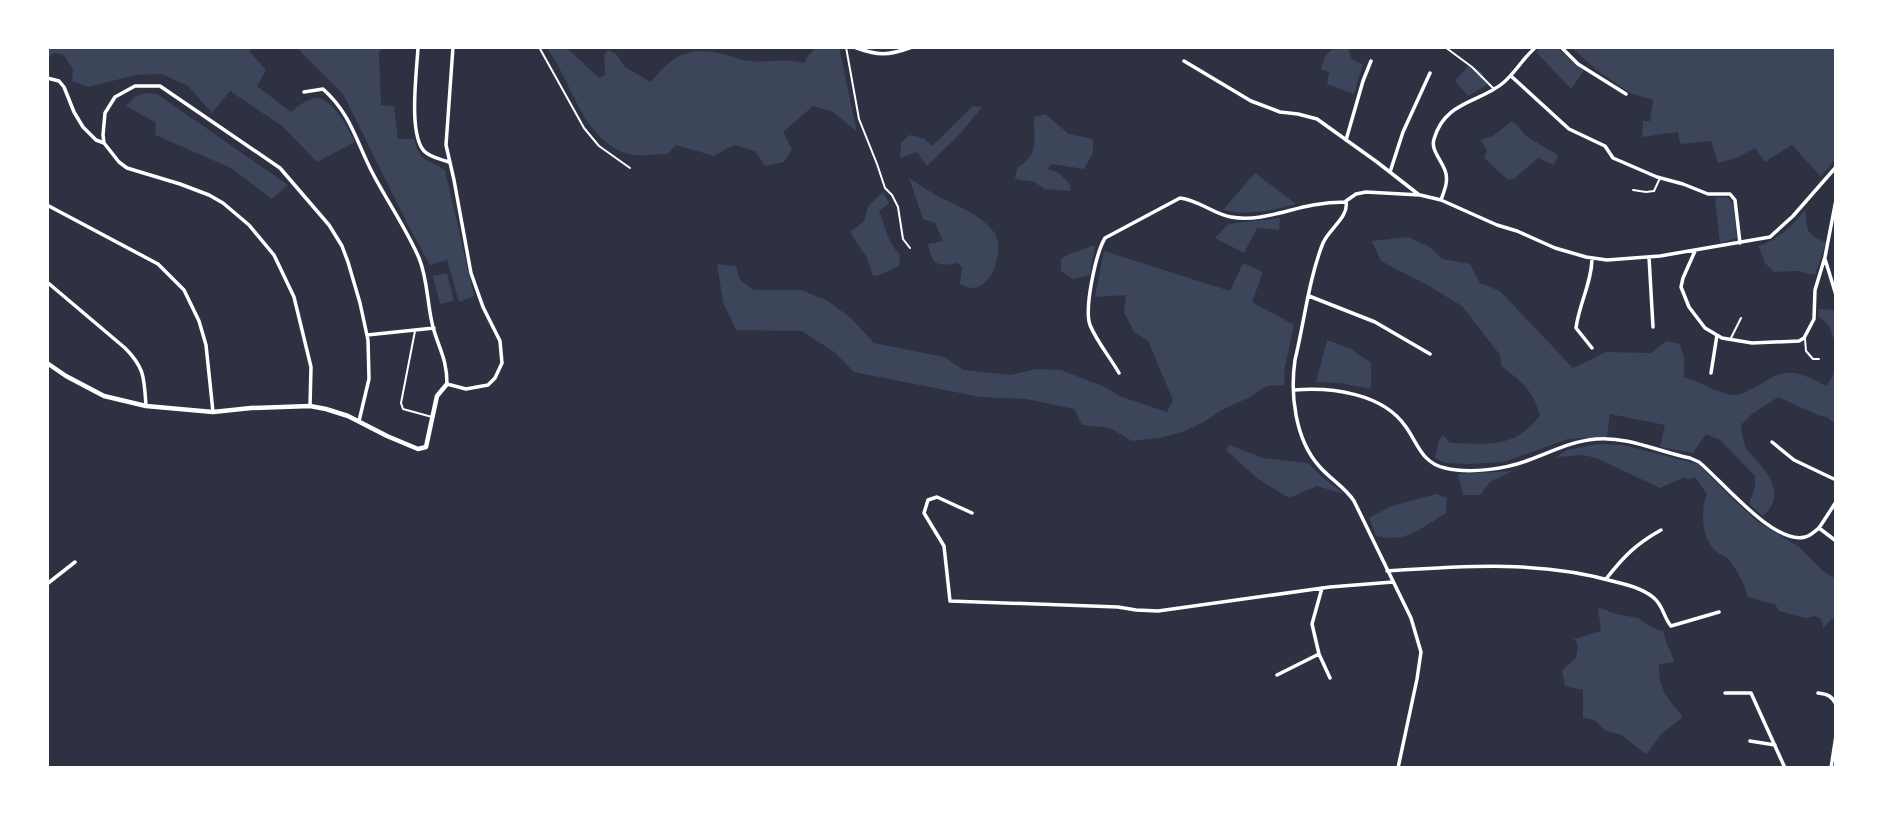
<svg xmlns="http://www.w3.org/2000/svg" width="1883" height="815" font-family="'Work Sans',sans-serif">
<rect width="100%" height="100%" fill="#2d3142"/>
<path fill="#3c4559" d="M47,47H252L250,52L266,70L257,86L291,112C297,107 307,99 315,98C333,97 348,129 355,142L317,162L282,126L230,91L212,113L188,86L162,74L136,75L88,87L72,81L73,70L64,55L55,53L47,58Z
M294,47H386L379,51L381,105L394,106L398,139H414C420,163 427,158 445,170L474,296L459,302L447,260L430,265L407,223L343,94L299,50Z
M546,47H566L599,78L605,75L604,55L608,50L616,54L625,67L651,82C671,56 690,45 723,54C734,56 737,60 749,61C770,63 784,58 804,63C815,43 819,47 839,47L857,132L833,112L813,106L783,132L792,149L784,162L765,166L755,151L734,145L714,156L676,145L668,154C656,154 640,157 629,154C581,140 573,82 546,47Z
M1348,47L1351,59L1363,64L1354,94L1327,84L1329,72L1321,69C1326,52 1329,47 1348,47Z
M1542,47H1556L1584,71L1571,89L1536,52Z
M1571,47H1836V158L1821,177L1792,145L1765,162L1755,148L1736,158L1718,163L1711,141L1680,144L1678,132L1642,137L1643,121H1650L1653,100L1630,93L1598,71Z
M1469,65L1482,72L1487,85L1468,96L1455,81Z
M145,93L157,94L288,185L272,199L231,168L155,135L156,123L126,106L134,97Z
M973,106L982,107L961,133L927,166L917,152L900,158L901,143L909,135L923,138L932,146Z
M1045,114L1069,134L1093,139V153L1084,169L1051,164L1048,169L1059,173L1071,185L1070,191L1044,189L1035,182L1015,179L1017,168C1039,155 1034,141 1034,117Z
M1512,121L1517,125L1526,136L1558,155L1554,165L1538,158L1515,178L1508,180L1484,158L1487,151L1481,140L1493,136Z
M1255,173L1296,204C1269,211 1251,216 1223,210Z
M909,178C918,184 928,190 937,196C958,206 978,213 993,231C1006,246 993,290 971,288C969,288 962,285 960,284L962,267L957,263C937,267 932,265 928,244L943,241L935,223L923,219Z
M883,192L889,203L879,211C886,229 887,241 900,255L899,266L882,274L873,276L867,258L850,232L864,221L868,206Z
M1724,197L1729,198L1733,205L1737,238L1720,243L1715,198Z
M1805,210C1807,230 1806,235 1826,242L1815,275L1798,271L1774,272L1765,263L1758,246C1781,238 1790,228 1805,210Z
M1280,218L1279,230L1257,228L1244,253L1215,238L1227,225L1235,223Z
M1408,237L1430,247L1442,259L1470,264L1480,283L1500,291L1573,368L1606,352L1651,353L1666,341L1680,344L1684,358V377C1701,381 1718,395 1736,395C1741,395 1746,391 1751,389C1761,385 1770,377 1780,374C1796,369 1813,379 1827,386L1833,375L1836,353V425L1827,417L1820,416L1778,397L1752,414L1741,425C1742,433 1743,444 1748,451C1752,457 1759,462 1763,468C1776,484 1780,502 1763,516L1749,504L1755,487V476L1720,440L1706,434L1693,453L1660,447L1665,425L1610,414L1607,437L1568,439L1504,462L1468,464L1445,463L1435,458L1439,440L1443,435L1450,443C1487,444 1516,449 1540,415C1532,389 1522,382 1501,366L1500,355L1462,306L1427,285L1381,261L1372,241Z
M1095,245L1090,275L1073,279L1061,271V259L1069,254Z
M1104,251L1230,291L1243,263L1263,272L1252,302L1294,325L1285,367L1284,385L1267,386L1250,397L1222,410L1202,423L1183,432L1160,438L1132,441L1110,428L1082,425L1074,409L1026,399L980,397L854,372L834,352L802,331L736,330L723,302L717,264L736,266L740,280L754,290H801L826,300L851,318L874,343L944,357L964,370L1011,375L1036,369L1061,370L1105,387L1122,397L1167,412L1173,400L1148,341L1134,332L1124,312L1126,295L1095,297Z
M447,273L454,301L440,304L433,276Z
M1818,309L1836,310V351C1833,336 1832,325 1819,317Z
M1327,340L1351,349L1371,363V389L1340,383L1316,382Z
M1598,444L1623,445L1698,464L1737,503L1757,521L1799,547L1824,572L1836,579V619H1832L1823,628L1821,619L1815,616L1806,618L1779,611L1775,604C1766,604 1757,598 1748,597C1746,587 1734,564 1727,558C1722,555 1716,553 1713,548C1702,536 1700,508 1707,494L1695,477L1688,480L1685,477L1660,488L1596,458L1583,455L1556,457L1567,450Z
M1229,445L1263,458L1308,463L1322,477L1344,494L1317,486L1289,498L1257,478L1226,450Z
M1513,471L1490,482L1480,495H1463L1458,474Z
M1436,494L1447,498L1446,513C1420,529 1407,543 1376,536L1369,518L1392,506Z
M1598,607L1616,614L1638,618L1651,627L1663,631C1666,645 1671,650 1674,662L1659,664C1658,690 1668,698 1683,717L1661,734L1647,754C1635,748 1630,739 1619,734C1615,733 1611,733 1607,731C1594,724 1602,720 1583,718V690L1565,686L1562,670L1576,658L1578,645L1574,639L1601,631Z"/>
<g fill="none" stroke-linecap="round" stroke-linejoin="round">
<path stroke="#fff" stroke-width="2" d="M539,47L584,128L599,146L630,168
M846,47L859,119L877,164L885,188L892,195L898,207L903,239L910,248
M1445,47L1472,67L1493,88
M1633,190L1646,192L1654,191L1660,178
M415,331L401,403L403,409L432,417
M1731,338L1741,318
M1805,339L1806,351L1813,359H1819"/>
<path stroke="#fff" stroke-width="3.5" d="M418,47C417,71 408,133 424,151C431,158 441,159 449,162
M854,47C878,56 888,56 912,47
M1561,47L1578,64L1626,94
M1184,61L1251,101L1280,112L1298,114L1317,119L1377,162L1418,194
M1511,76L1569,129L1605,146L1613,158L1657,177L1683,184L1708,194H1730L1735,200L1740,243
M47,78L59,81L64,87L74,112L83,127L96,140L104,143L119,162L127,168L180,184L209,195L223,203L249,225L274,255L294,297L311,367L310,406
M304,92L323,89C351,114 356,141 372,172C387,201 406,228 419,258C428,280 427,304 433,327C439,349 447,359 447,384L466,389L488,385L495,378L502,363L500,341L483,307L471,273L454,180L446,145L453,47
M1346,140L1363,81L1371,61
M104,143L103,135L105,113L115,97L135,86H160L280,168L329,225L342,246L348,262L360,303L368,340L369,379L359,421
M1390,172L1403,132L1430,73
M1441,200C1444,191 1448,183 1446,174C1444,162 1430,151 1434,139C1445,101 1479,103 1503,83C1516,72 1523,58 1536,47
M1346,201L1356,194L1366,192L1420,195L1441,200L1497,225L1517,231L1555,248L1586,257L1607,260L1660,256L1770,237L1793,216L1836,167
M1346,202C1349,217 1329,229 1323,243C1309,278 1304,323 1295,360C1290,394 1295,439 1319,466C1330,479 1345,487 1354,501L1411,618L1421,652L1417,679L1398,768
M47,205L158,264L184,290L199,321L206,345L213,412
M1695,251L1683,278L1681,287L1689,307L1705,328L1722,338L1752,343L1799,341L1804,338L1814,319L1815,290L1825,257L1836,200
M1649,257L1653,327
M1825,259L1836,295
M47,282L125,348C145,368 144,378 146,406
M1309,296L1375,322L1430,354
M367,335L434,328
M1592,348L1576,328C1579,304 1592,282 1592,258
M1119,373C1110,357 1097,342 1090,325C1084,308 1096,253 1105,238L1180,198C1199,200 1213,214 1231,217C1259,222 1286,210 1313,205C1324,203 1335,202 1346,202
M1711,373L1717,335
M1294,390C1331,387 1383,393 1406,427C1418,444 1422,463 1445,468C1470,474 1506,469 1529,460C1551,452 1572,441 1596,439C1628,436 1659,452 1690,458L1699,462C1721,480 1775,546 1805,537C1810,536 1815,531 1819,528
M1772,442L1794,460L1836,480
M1836,502L1819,528L1836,541
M972,513L937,497L928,500L924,513L944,546L950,601L1118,607L1136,610L1158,611L1330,587L1393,582
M1387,571C1463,566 1542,560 1616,582C1629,585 1646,590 1655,599C1663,606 1664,618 1671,626L1719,612
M1606,579C1624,556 1636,544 1661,530
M47,584L75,562
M1322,588L1312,624L1319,654L1330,678
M1277,675L1319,654
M1725,693H1751L1785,768
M1818,693C1827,694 1832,696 1836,704
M1750,741L1775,745
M1831,768L1836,736"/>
<path stroke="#fff" stroke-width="4.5" d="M47,363L66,376L104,396L146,406L213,412L251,408L310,406L326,409L348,416L387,436L418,449L426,447L437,396L447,384"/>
</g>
<rect width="1883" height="815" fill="none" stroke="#ffffff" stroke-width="98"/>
</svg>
